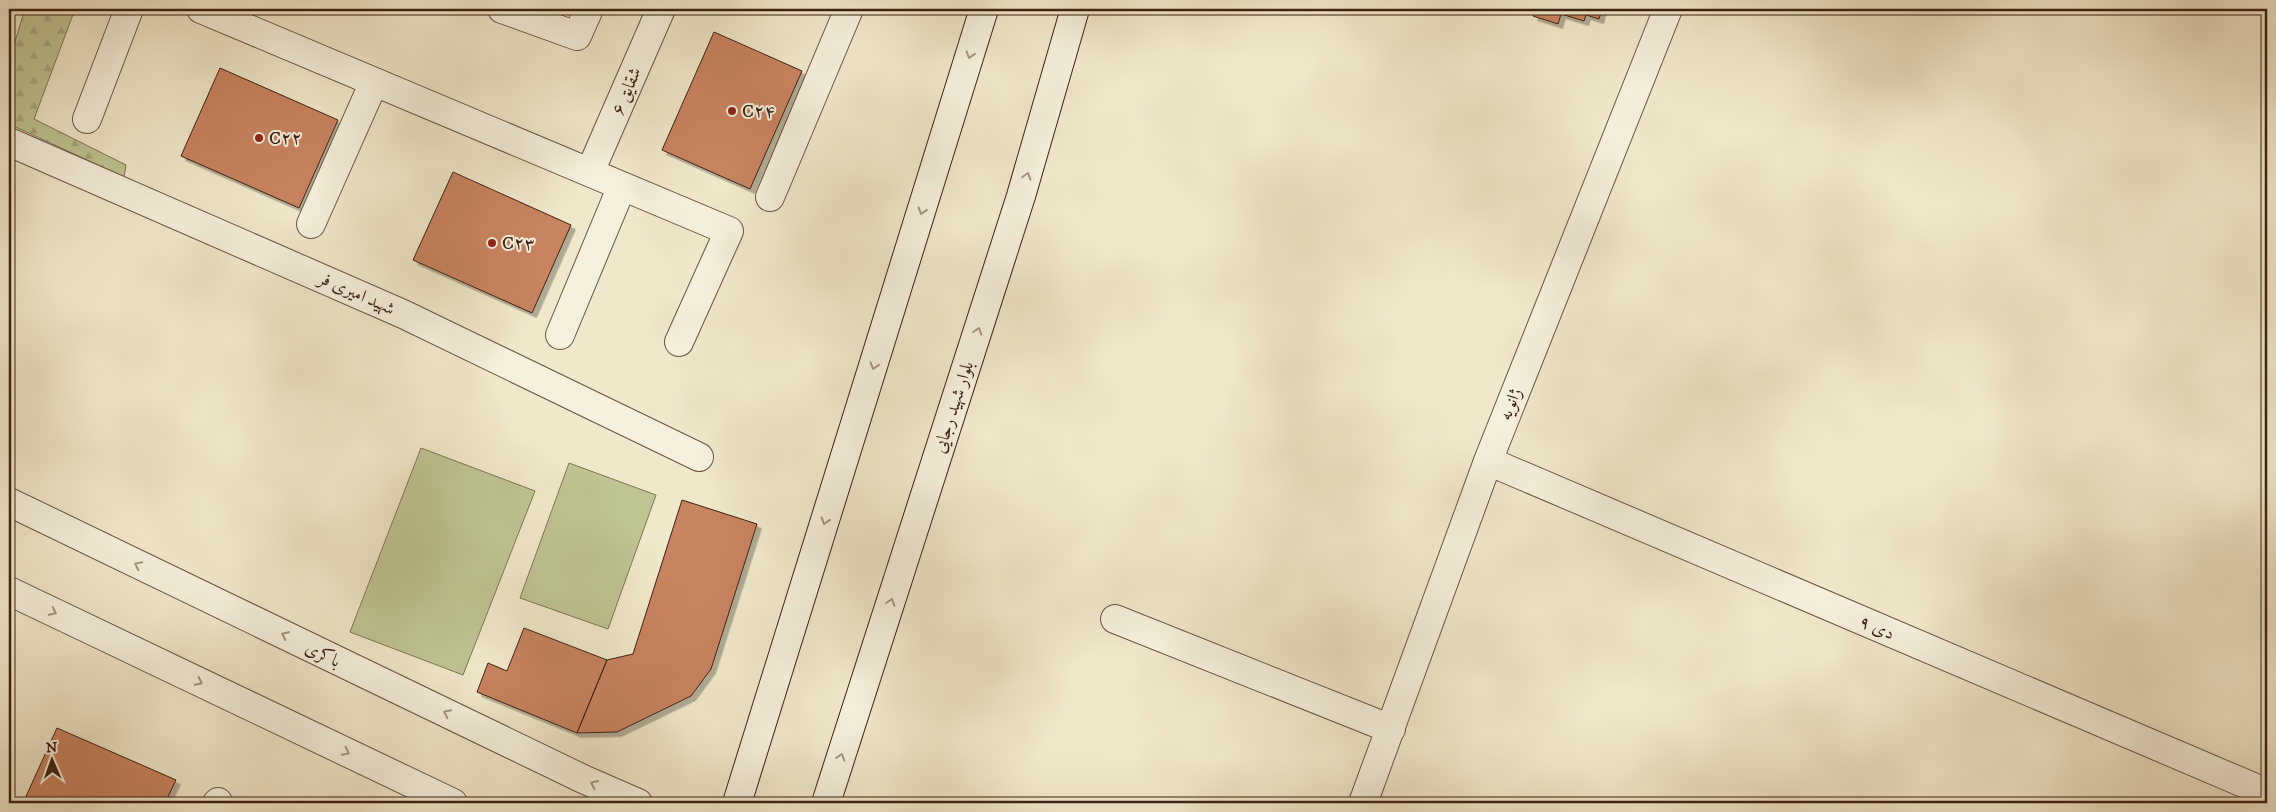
<svg xmlns="http://www.w3.org/2000/svg" width="2276" height="812" font-family="'IM FELL DW Pica',Amiri,serif">
<defs>
<pattern id="forest-firs" width="22" height="20" patternUnits="userSpaceOnUse" patternTransform="scale(1.25)"><rect width="22" height="20" fill="#bfc493"/><path d="M5 1l3.5 6h-7zM16 11l3.5 6h-7z" fill="#a5a87e"/></pattern>
<filter id="shadow"><feDropShadow dx="4.5" dy="4.5" stdDeviation="0" flood-color="#0004"/></filter>
</defs>
<rect width="100%" height="100%" fill="#f0e8ca"/>
<filter id="stains"><feTurbulence type="fractalNoise" baseFrequency=".004" numOctaves="4"/><feColorMatrix values="0 0 0 0 .2 0 0 0 0 .09 0 0 0 0 .02 0 0 0 .5 -.17"/></filter>
<radialGradient id="worn" r=".72"><stop offset=".6" stop-color="#630" stop-opacity="0"/><stop offset="1" stop-color="#630" stop-opacity=".3"/></radialGradient>
<path fill="url(#forest-firs)" stroke="#7e7254" d="M25,9H75L34,119L126,165L124,177L9,124V61Z"/>
<path fill="#bfc493" stroke="#7e7254" d="M421,448L535,491L463,675L350,632Z
M569,463L656,495L608,629L520,598Z"/>
<path fill="#c88361" stroke="#3d2115" filter="url(#shadow)" d="M1535,9H1602L1599,19L1586,15L1584,21L1561,14L1558,24L1533,16Z
M714,32L802,71L750,189L662,150Z
M220,68L338,120L299,208L181,156Z
M453,172L571,225L532,313L413,260Z
M682,500L757,524L711,669L691,696L617,732L577,733L607,660L633,654Z
M524,628L607,660L577,733L477,692L488,663L507,671Z
M57,728L176,780L165,803H23Z"/>
<g fill="none" stroke-linecap="round" stroke-linejoin="round">
<g stroke="#6a5342" stroke-width="30">
<path id="minor" d="M201,9L729,231L679,342
M502,9L577,36L589,9
M87,119L129,9
M9,142L403,314L699,457
M590,172L661,9
M770,197L849,9
M311,224L374,82
M560,335L622,186
M1488,461L2267,793
M1115,619L1391,729
M217,803L218,802
M1363,803L1488,461L1668,9"/>
</g>
<g stroke="#6a5342" stroke-width="30">
<path id="tertiary" d="M9,502L583,779L638,803
M9,591L453,803"/>
</g>
<g stroke="#3d2115" stroke-width="30">
<path id="secondary" d="M737,803L984,9
M826,803L1021,196L1075,9"/>
</g>
<use href="#minor" stroke="#f5f0dd" stroke-width="28"/>
<use href="#tertiary" stroke="#f5f0dd" stroke-width="28"/>
<use href="#secondary" stroke="#f5f0dd" stroke-width="28"/>
</g>
<defs><path id="oneway-chevron" d="M-2-3.5L2.5 0L-2 3.5" fill="none" stroke-width="1.6" stroke-linecap="round" stroke-linejoin="round" transform="scale(1.25)"/></defs>
<g stroke="#a29383">
<use href="#oneway-chevron" transform="translate(970 55) rotate(107)"/>
<use href="#oneway-chevron" transform="translate(1027 176) rotate(-74)"/>
<use href="#oneway-chevron" transform="translate(922 211) rotate(107)"/>
<use href="#oneway-chevron" transform="translate(978 331) rotate(-72)"/>
<use href="#oneway-chevron" transform="translate(874 366) rotate(107)"/>
<use href="#oneway-chevron" transform="translate(825 521) rotate(107)"/>
<use href="#oneway-chevron" transform="translate(138 565) rotate(-154)"/>
<use href="#oneway-chevron" transform="translate(891 602) rotate(-72)"/>
<use href="#oneway-chevron" transform="translate(53 612) rotate(26)"/>
<use href="#oneway-chevron" transform="translate(285 635) rotate(-154)"/>
<use href="#oneway-chevron" transform="translate(199 682) rotate(26)"/>
<use href="#oneway-chevron" transform="translate(447 713) rotate(-154)"/>
<use href="#oneway-chevron" transform="translate(346 752) rotate(26)"/>
<use href="#oneway-chevron" transform="translate(841 757) rotate(-72)"/>
<use href="#oneway-chevron" transform="translate(594 784) rotate(-156)"/>
</g>
<g fill="#8f2418" stroke="#f5f0dd" stroke-width="2">
<circle cx="732" cy="111" r="5"/>
<circle cx="259" cy="138" r="5"/>
<circle cx="492" cy="243" r="5"/>
</g>
<g text-anchor="middle" stroke-width="4" stroke-linejoin="round" paint-order="stroke">
<g font-size="18" fill="#3d2115" stroke="#f5f0dd">
<text transform="translate(626 91) rotate(-67)" y="6">شقایق ۶</text>
<text transform="translate(357 293) rotate(24)" y="6">شهید امیری فر</text>
<text transform="translate(1510 404) rotate(-68)" y="6">ژانویه</text>
<text transform="translate(953 407) rotate(-72)" y="6">بلوار شهید رجایی</text>
<text transform="translate(1877 627) rotate(23)" y="6">۹ دی</text>
<text transform="translate(323 654) rotate(26)" y="6">باکری</text>
</g>
<g font-size="18" fill="#3d2115" stroke="#f5f0dd" text-anchor="start">
<text x="742" y="117">C۲۴</text>
<text x="269" y="144">C۲۲</text>
<text x="502" y="249">C۲۳</text>
</g>
</g>
<rect width="2276" height="812" fill="none" stroke="#f0e8ca" stroke-width="30"/>
<rect x="10" y="10" width="2256" height="792" fill="none" stroke="#3d2115" stroke-width="2.5"/>
<rect x="15" y="15" width="2246" height="782" fill="none" stroke="#3d2115"/>
<g transform="translate(52 760) rotate(358)" stroke="#f5f0dd" stroke-width="4" paint-order="stroke">
<path d="M0-4L9 19L0 12L-9 19Z" fill="#3d2115"/>
<text y="-8" font-size="14" font-weight="bold" text-anchor="middle" fill="#3d2115">N</text>
</g>
<rect width="100%" height="100%" filter="url(#stains)"/>
<rect width="100%" height="100%" fill="url(#worn)"/>
</svg>
